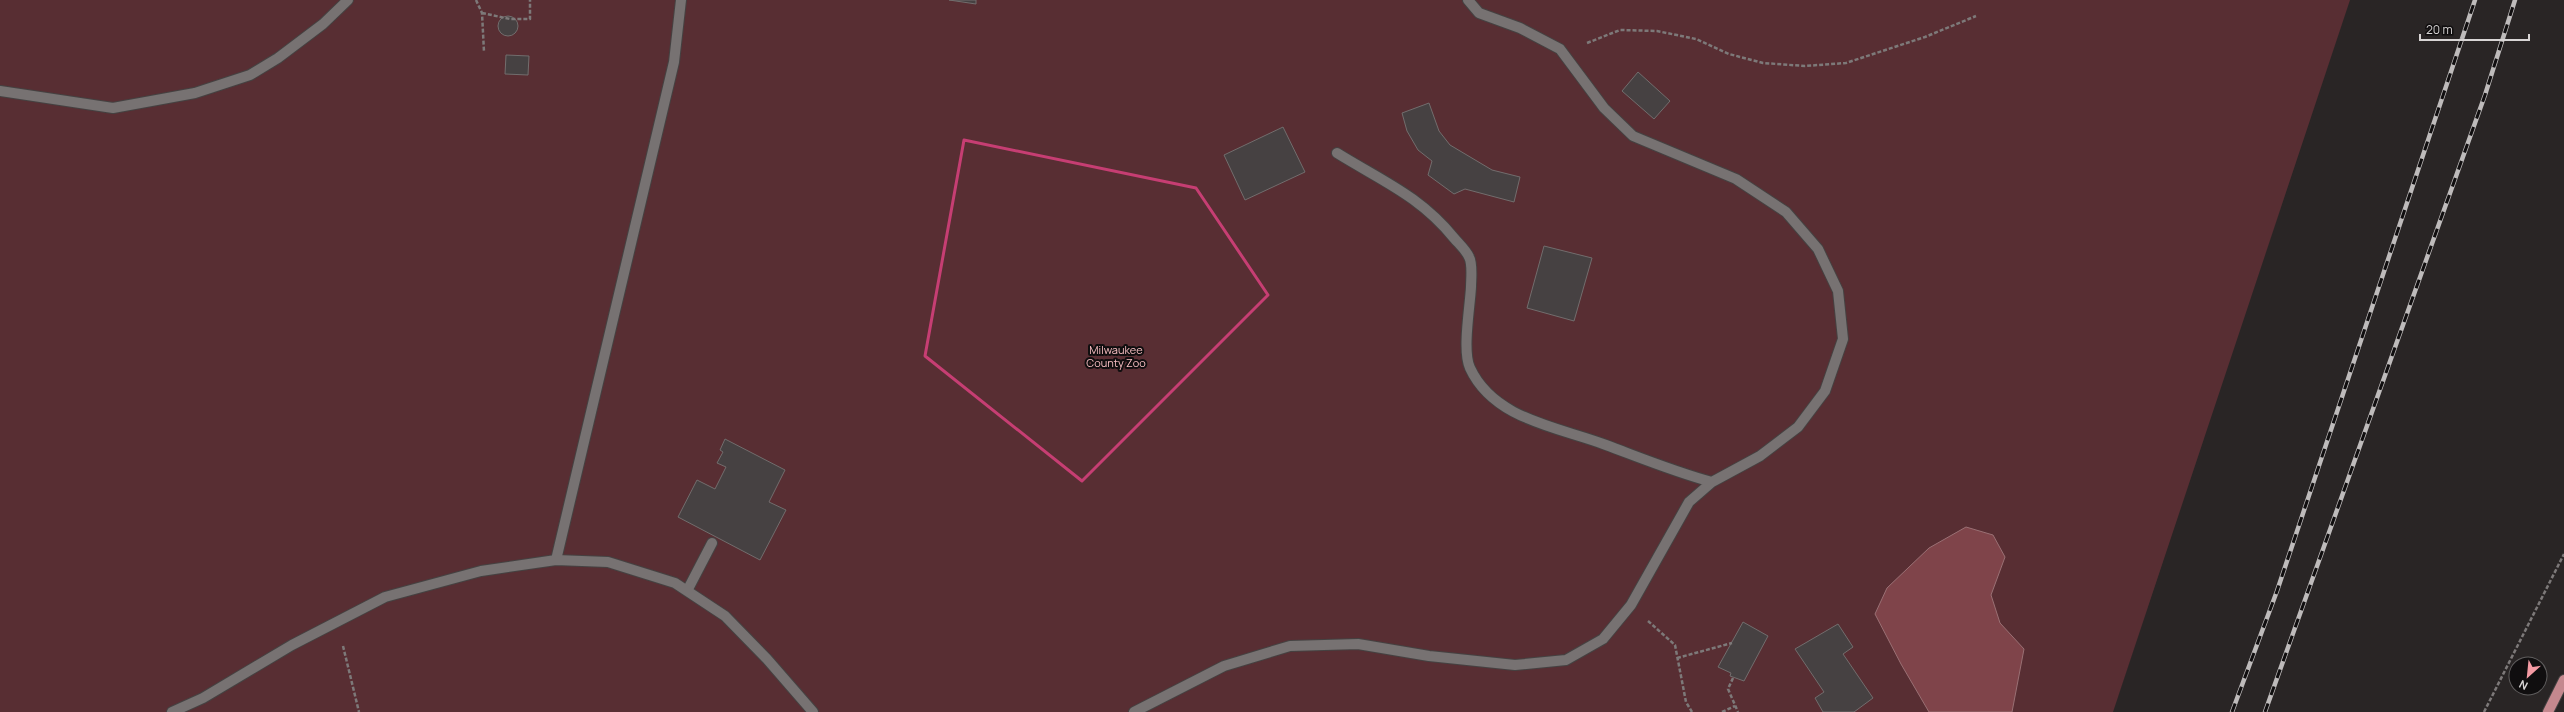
<svg xmlns="http://www.w3.org/2000/svg" width="2564" height="712" font-family="Manrope,sans-serif">
<style>
.green{fill:#582e33}
.water{fill:#7f444a;stroke:#9a7074}
.building{fill:#464142;stroke:#726d6d}
.lines{fill:none;stroke-linecap:round;stroke-linejoin:round}
.minor-casing{stroke:#454242;stroke-width:12}
.major-casing{stroke:#454242;stroke-width:12}
.path{stroke:#7d7979;stroke-width:2.5;stroke-dasharray:4 2;stroke-linecap:butt}
.minor{stroke:#777272;stroke-width:10}
.major{stroke:#c4888e;stroke-width:10}
.rail-casing{stroke:#bebbbb;stroke-width:4.5}
.rail{stroke:#100e0f;stroke-width:3;stroke-dasharray:9;stroke-linecap:butt}
.marked{fill:none;stroke:#c63e73;stroke-width:3;stroke-linejoin:round}
.labels{text-anchor:middle;stroke-width:4;stroke-linejoin:round;paint-order:stroke}
.park-label{font-size:11px;fill:#f9bfc3;stroke:#100e0f}
</style>
<rect width="100%" height="100%" fill="#292525"/>
<path class="green" d="M 0,0 L 2350,0 L 2113,712 L 0,712 Z"/>
<path class="water" d="M 1966,527 L 1993,535 L 2005,557 L 1991,595 L 2000,623 L 2024,649 L 2012,712 L 1929,712 L 1901,664 L 1875,614 L 1887,588 L 1929,548 Z"/>
<path class="building" d="M 949,0 L 976,0 L 976,4 Z
M498 26a10 10 0 1 1 20 0a10 10 0 1 1-20 0Z
M 506,55 L 529,56 L 528,75 L 505,74 Z
M 1638,72 L 1670,101 L 1654,119 L 1622,91 Z
M 1429,103 L 1439,131 L 1450,145 L 1492,170 L 1520,177 L 1514,202 L 1465,189 L 1454,194 L 1428,175 L 1432,161 L 1418,150 L 1407,131 L 1402,113 Z
M 1283,127 L 1305,172 L 1245,200 L 1224,155 Z
M 1544,246 L 1592,258 L 1574,321 L 1527,308 Z
M 725,439 L 785,470 L 769,502 L 786,510 L 760,560 L 678,517 L 697,480 L 715,489 L 726,467 L 717,463 L 723,452 L 720,450 Z
M 1743,622 L 1768,636 L 1744,681 L 1730,676 L 1731,673 L 1718,667 Z
M 1838,624 L 1853,647 L 1843,654 L 1873,698 L 1854,712 L 1823,712 L 1815,698 L 1824,692 L 1795,649 Z"/>
<g class="lines">
<g class="minor-casing">
<path id="minor" d="M 0,91 L 113,108 L 195,93 L 250,75 L 278,58 L 323,24 L 348,0
M 1337,153 C 1382,181 1420,196 1454,238 C 1459,244 1466,250 1469,257 C 1473,264 1471,279 1471,287 C 1470,307 1462,351 1470,368 C 1494,420 1559,427 1606,445 C 1641,458 1675,472 1712,482
M 556,560 L 674,62 L 681,0
M 687,591 L 712,543
M 172,712 L 203,698 L 292,645 L 385,597 L 481,571 L 556,560 L 608,562 L 675,583 L 725,616 L 767,659 L 813,712
M 1134,712 L 1224,666 L 1290,646 L 1358,644 L 1429,656 L 1515,665 L 1566,660 L 1603,639 L 1631,605 L 1689,502 L 1712,482 L 1760,456 L 1798,427 L 1825,391 L 1843,339 L 1838,291 L 1818,249 L 1786,212 L 1736,179 L 1633,136 L 1604,108 L 1560,49 L 1520,28 L 1479,13 L 1468,0"/>
</g>
<g class="major-casing">
<path id="major" d="M 2548,712 L 2564,680"/>
</g>
<path class="path" d="M 476,0 L 482,13 L 484,52
M 482,13 L 510,19 L 530,19 L 530,0
M 1587,43 L 1620,30 L 1657,31 L 1696,39 L 1729,54 L 1763,63 L 1805,66 L 1846,63 L 1925,37 L 1976,16
M 1648,621 L 1675,645 L 1686,702 L 1692,712
M 343,646 L 359,712
M 1677,658 L 1732,643
M 1733,678 L 1728,689 L 1738,712
M 1722,712 L 1735,706
M 2484,712 L 2564,554"/>
<use href="#minor" class="minor"/>
<use href="#major" class="major"/>
<g class="rail-casing">
<path id="rail" d="M 2232,712 L 2277,591 L 2475,0
M 2265,712 L 2485,95 L 2515,0"/>
</g>
<use href="#rail" class="rail"/>
</g>
<path class="marked" d="M 964,140 L 1196,188 L 1268,295 L 1082,481 L 925,356 Z"/>
<g class="labels">
<g class="park-label">
<text x="1116" y="354">Milwaukee<tspan x="1116" dy="13">County Zoo</tspan></text>
</g>
</g>
<g transform="translate(2528 676) rotate(207)"><circle r="19" fill="#100e0f" stroke="#605e5e"/>
<path d="M0-3L7 15L0 10L-7 15Z" fill="#f49aa3"/>
<text y="-6" font-size="11" font-weight="bold" text-anchor="middle" fill="#d8d5d5">N</text>
</g>
<path d="M2420 34v6h109v-6" fill="none" stroke="#d8d5d5" stroke-width="2"/>
<text x="2426" y="34" font-size="12" fill="#d8d5d5" stroke="#100e0f" stroke-width="3" paint-order="stroke">20 m</text>
</svg>
